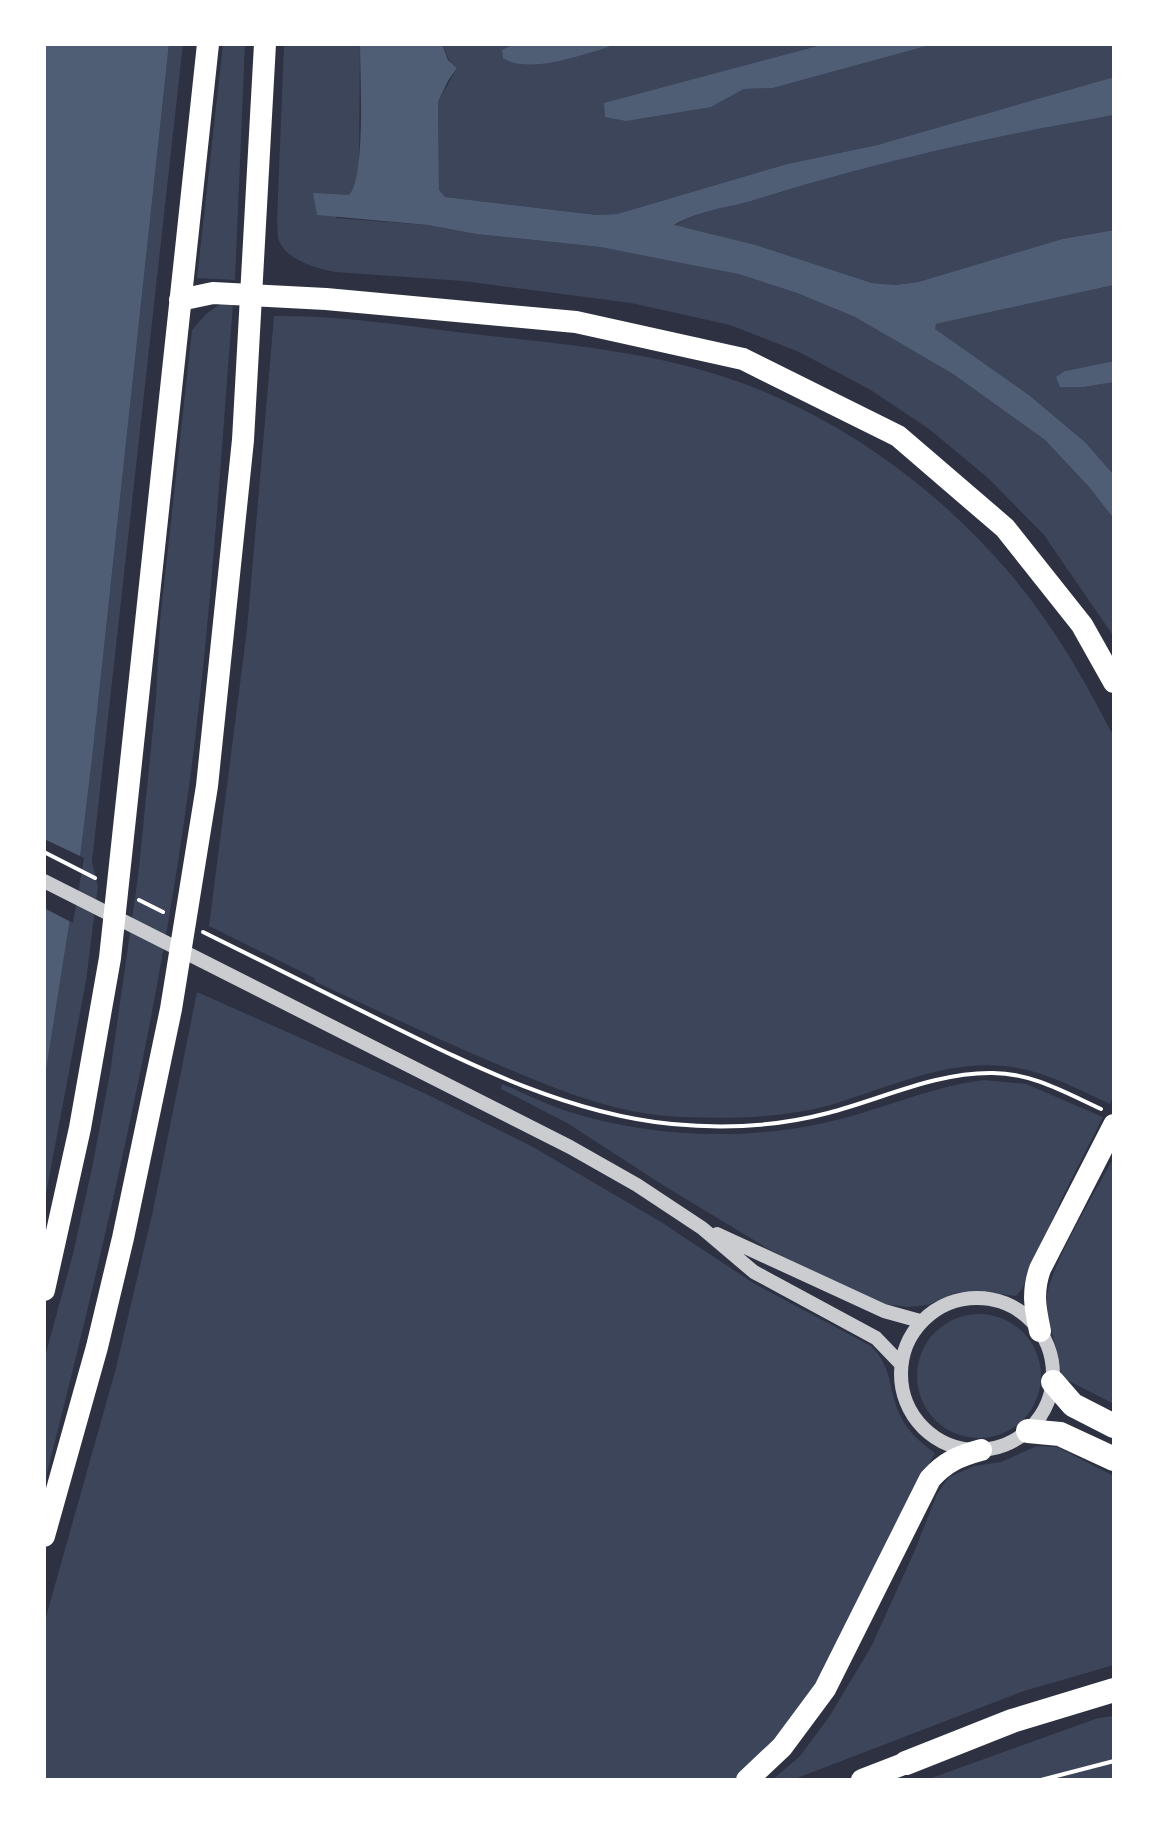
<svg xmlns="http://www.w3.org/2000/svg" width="1158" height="1824" font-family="'Varela Round',sans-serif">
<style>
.green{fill:#3c4559}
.water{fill:#4f5d75}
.pier{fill:#2d3142}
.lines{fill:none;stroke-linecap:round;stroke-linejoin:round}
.path{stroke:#fff;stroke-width:4}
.tertiary{stroke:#caccd0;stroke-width:14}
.trunk{stroke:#fff;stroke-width:22}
.motorway{stroke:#fff;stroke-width:24}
</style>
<rect width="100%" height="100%" fill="#2d3142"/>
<path class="green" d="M 169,44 L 183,44 L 92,862 L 98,886 L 86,981 L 44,1205 L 44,1083 L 81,850 L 92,759 Z
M 223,44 L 245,44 L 235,280 L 197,278 Z
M 284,44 L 360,44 L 359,165 L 356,186 L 336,218 L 428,225 L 476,234 L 600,247 L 671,260 L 738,274 L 797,293 L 855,317 L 953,374 L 1045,440 L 1089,487 L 1114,519 L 1114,637 L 1044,535 L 988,478 L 929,429 L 869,389 L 799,352 L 730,325 L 631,303 L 463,281 L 335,272 C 317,269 287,260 279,241 C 277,236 278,226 277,221 Z
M 442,44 L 513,44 L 506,46 L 577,55 L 619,44 L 825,44 L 604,104 L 711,107 L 744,89 L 773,88 L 934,44 L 1114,44 L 1114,77 L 877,145 L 787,164 L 617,214 L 597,215 L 445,197 L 439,191 L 438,102 L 457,68 L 449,60 Z
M 1114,115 L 1114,230 L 1062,239 L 918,282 L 895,285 L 872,283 L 756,245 L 673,226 C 701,210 739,205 771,195 C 884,160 998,135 1114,115 Z
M 1114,285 L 1114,361 L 1065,371 L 1060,387 L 1084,387 L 1114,382 L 1114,475 L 1085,442 L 1029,395 L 934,329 L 936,324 Z
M 220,304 L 233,304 C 221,454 212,605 193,756 C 162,1002 105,1245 44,1485 L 44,1360 L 73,1254 L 92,1168 L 110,1073 L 138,877 L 156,698 L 160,621 L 192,330 L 206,314 Z
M 274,316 C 346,315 419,328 491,336 C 555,343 621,350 683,365 C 808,395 923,473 1006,569 C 1050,619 1084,679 1114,737 L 1114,1095 L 1110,1104 C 1076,1088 1041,1069 1003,1066 C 943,1060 883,1090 827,1106 C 781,1118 730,1119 682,1117 C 615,1115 553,1088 492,1062 C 433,1037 374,1009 316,982 L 314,978 L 209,926 L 247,629 Z
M 197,992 L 422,1092 L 533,1147 L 661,1222 L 755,1284 L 871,1346 C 893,1368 888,1389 900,1415 C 907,1431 921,1443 935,1453 L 800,1713 L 736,1780 L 44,1780 L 44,1624 L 116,1368 L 152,1215 Z
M 984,1080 L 1026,1084 L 1103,1117 L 1062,1198 L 1022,1289 L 1016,1296 L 972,1291 L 955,1293 L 928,1305 L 908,1307 L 883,1304 L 770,1250 L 666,1187 L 567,1123 L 501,1089 L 502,1084 C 524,1093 547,1105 570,1112 C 650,1137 742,1141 824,1123 C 879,1111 928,1087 984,1080 Z
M 1114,1157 L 1114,1404 L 1061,1377 C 1060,1349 1046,1326 1047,1297 C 1049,1268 1098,1187 1114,1157 Z
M917 1376a62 62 0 1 1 124 0a62 62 0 1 1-124 0Z
M 1037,1446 L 1057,1447 L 1114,1476 L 1114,1665 L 1024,1691 L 792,1780 L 772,1780 L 800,1756 L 829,1717 L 871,1647 L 915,1550 L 937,1494 L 949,1477 L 974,1466 L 1001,1462 Z
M 1114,1716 L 1114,1780 L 926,1780 L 1098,1718 Z"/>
<path class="water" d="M 44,44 L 169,44 L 92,759 L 81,850 L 44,1083 Z
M 360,44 L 442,44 L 448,60 L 457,68 L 448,81 L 438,102 L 439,190 L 445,197 L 597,215 L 617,214 L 787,164 L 877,145 L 1114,77 L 1114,115 C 994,136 877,162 761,198 C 733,207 699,210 674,225 L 756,245 L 872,283 L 895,285 L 918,282 L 1062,239 L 1114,230 L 1114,285 L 936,324 L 935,329 L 1029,395 L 1085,442 L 1114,475 L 1114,519 L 1089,487 L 1045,440 L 953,374 L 855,317 L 797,293 L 738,274 L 600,247 L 476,234 L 428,225 L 317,215 L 313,193 L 349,195 C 366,178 360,73 360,44 Z
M 513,44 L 619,44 C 589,52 530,76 503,58 L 502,50 Z
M 825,44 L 934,44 L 773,88 L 744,89 L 711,107 L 626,121 L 605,117 L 604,103 Z
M 1114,361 L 1114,382 L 1084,387 L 1060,387 L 1056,377 L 1065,371 Z"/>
<path class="pier" d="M 44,839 L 84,858 L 73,923 L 44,908 Z"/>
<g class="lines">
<path class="path" d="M 44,852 L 95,878
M 139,900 L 163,912
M 203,932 C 263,962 323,992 382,1021 C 473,1066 569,1114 672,1124 C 723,1129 779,1126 828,1113 C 882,1099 936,1072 993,1073 C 1032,1073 1066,1093 1101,1109
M 1041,1780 L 1114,1761"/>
<path class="tertiary" d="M 44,881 L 570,1147 L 637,1185 L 702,1228 L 754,1272 L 876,1338 L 900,1363
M 717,1234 L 884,1311 L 920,1321
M901 1374a76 76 0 1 1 152 0a76 76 0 1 1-152 0Z"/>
<path class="trunk" d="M 180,300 L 213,293 L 326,299 L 576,322 L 743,359 L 898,436 L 1005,528 L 1082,625 L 1114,682
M 44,1290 L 80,1128 L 110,958 L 208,44
M 1040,1331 C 1035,1308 1032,1292 1040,1269 L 1114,1125
M 44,1536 L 97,1347 L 123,1238 L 171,1009 L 207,786 L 243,440 L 265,44
M 747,1780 L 782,1747 L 825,1689 L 930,1479 C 945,1462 959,1456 981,1450
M 862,1780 L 906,1763"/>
<path class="motorway" d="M 1053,1382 L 1073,1405 L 1114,1426
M 1028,1431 L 1060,1434 L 1114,1459
M 906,1763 L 1012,1721 L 1114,1690"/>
</g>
<rect width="1158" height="1824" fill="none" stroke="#ffffff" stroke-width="92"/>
</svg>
